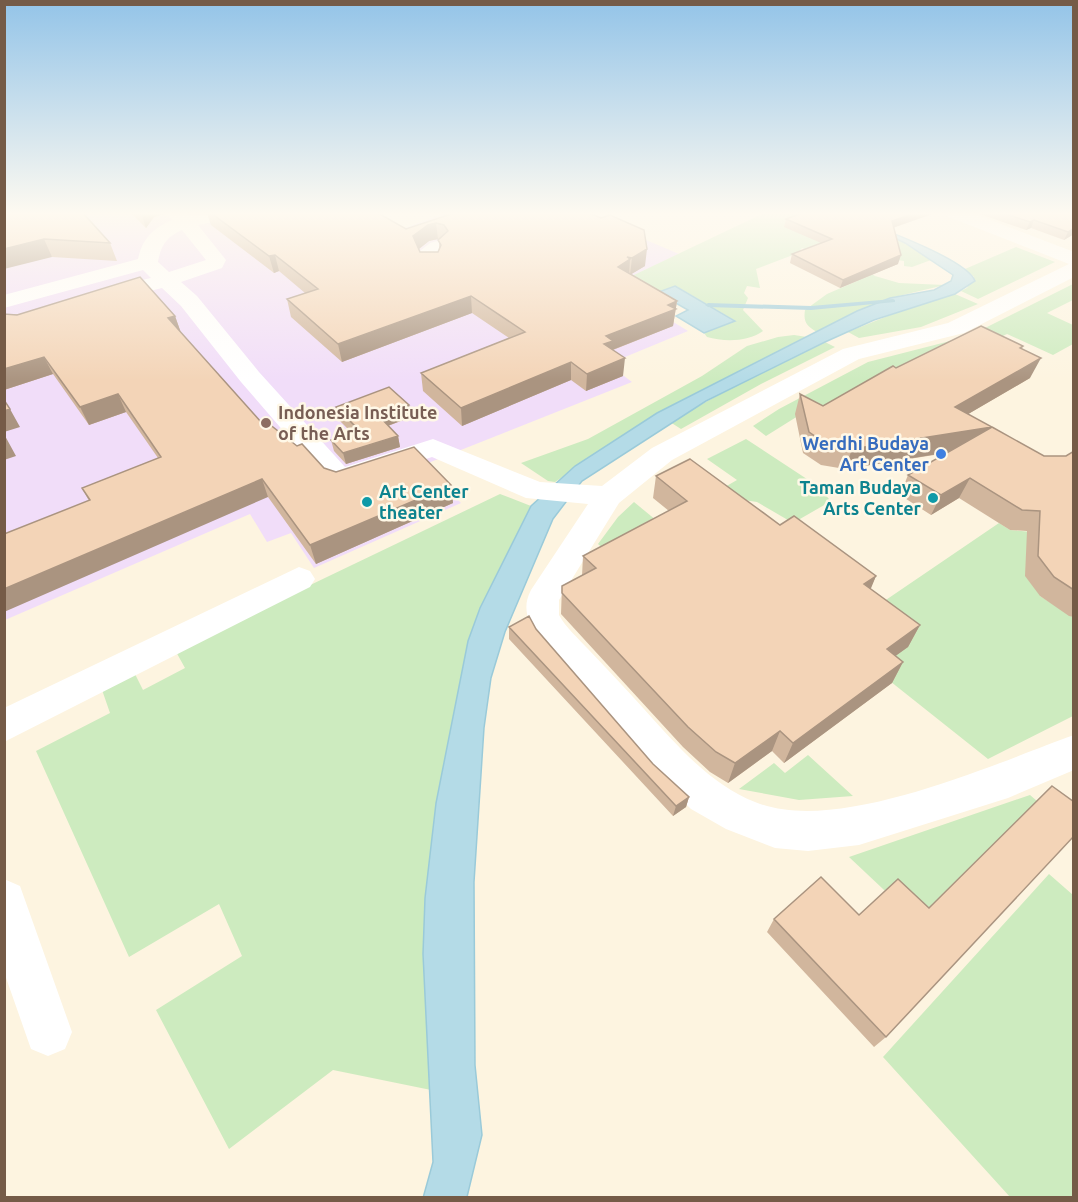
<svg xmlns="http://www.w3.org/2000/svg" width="1078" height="1202" font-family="Ubuntu,sans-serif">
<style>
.education{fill:#f1ddf9}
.green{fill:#cdebbf}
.water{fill:#b4dbe7;stroke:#9acad9;stroke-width:1.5}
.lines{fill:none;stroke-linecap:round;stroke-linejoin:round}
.stream{fill:#9acad9;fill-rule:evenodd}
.minor{fill:#fff;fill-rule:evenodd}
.wall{fill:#d1b69d;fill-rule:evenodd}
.shaded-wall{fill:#aa9480}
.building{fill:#f3d4b7;stroke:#aa9480;stroke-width:1.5;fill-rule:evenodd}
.education-dot{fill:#8d6e63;stroke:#fff8e7;stroke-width:2}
.shop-dot{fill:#3f7fe0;stroke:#fff8e7;stroke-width:2}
.culture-dot{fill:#0f9aa8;stroke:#fff8e7;stroke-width:2}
.labels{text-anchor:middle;stroke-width:5;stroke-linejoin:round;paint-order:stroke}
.education-label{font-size:18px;font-weight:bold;fill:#785e54;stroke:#fff8e7;text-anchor:start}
.shop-label{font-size:18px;font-weight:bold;fill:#366cbe;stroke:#fff8e7;text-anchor:end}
.culture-label{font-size:18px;font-weight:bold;fill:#0d838f;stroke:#fff8e7;text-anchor:end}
</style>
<rect width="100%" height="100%" fill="#fdf4e0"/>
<path class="education" d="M 5,213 L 366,213 L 395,232 L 444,213 L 463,223 L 632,234 L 679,254 L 613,285 L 688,331 L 608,364 L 632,382 L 423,465 L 461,503 L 314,568 L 291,533 L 267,542 L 250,514 L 5,620 Z"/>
<path class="green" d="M 764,213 L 826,213 L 905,243 L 931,260 L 912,267 L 904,266 L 904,261 L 897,260 L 872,274 L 875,276 L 899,283 L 945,285 L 890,298 L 817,332 C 807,326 803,322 805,310 L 827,294 L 857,281 L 854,273 L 802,248 L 798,253 L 756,269 L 760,288 L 747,286 L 744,293 L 748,298 L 743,310 L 763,331 C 748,342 724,342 707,337 L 704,333 L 734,320 L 676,286 L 646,297 L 613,285 Z
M 1016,247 L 1055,262 L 978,299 L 961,291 L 967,288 L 974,277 L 965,269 Z
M 1073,284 L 1073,300 L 1047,313 L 1073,325 L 1073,344 L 1053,355 L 1007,334 L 980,347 L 963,339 Z
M 955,294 L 978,304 L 921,327 L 859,338 L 848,332 L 915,305 Z
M 794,335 L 807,337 L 657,413 L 555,482 L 548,481 L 521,463 L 588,439 L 702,376 L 747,346 L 778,337 Z
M 954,340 L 854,393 L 798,416 L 766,436 L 753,426 L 779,409 L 868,362 Z
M 825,342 L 835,347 L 761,384 L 681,429 L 670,422 L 749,378 Z
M 746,439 L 816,485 L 829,499 L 826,504 L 793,523 L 757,502 L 711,495 L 737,480 L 707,459 Z
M 500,494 L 531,506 L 480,608 L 468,641 L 436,803 L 423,954 L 431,1090 L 333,1070 L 229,1149 L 156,1010 L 242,956 L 219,904 L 129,957 L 36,751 L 110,713 L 101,687 L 133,670 L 143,690 L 185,668 L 175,650 Z
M 634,502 L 668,530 L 615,559 L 598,544 L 618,517 Z
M 999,523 L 1010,530 L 1073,536 L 1040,596 L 1073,617 L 1073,716 L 988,759 L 876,670 L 908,646 L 877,606 Z
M 808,755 L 853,796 L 799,800 L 739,789 L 774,763 L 785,773 Z
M 1030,795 L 1037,801 L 917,921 L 849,857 Z
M 1049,874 L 1073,895 L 1073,1197 L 1010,1197 L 883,1057 Z"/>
<path class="water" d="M 841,213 C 866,223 967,258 975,281 L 955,294 L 874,320 L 825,342 L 706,401 L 582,481 L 553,519 L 505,632 L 491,678 L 484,728 L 474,882 L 475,1065 L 482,1135 L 467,1197 L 423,1198 L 433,1162 L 423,954 L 425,898 L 436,803 L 468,641 L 480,608 L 531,506 L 575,466 L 657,413 L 857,311 L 890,298 L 934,290 L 951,281 L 953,275 L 905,243 Z
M 675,286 L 735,321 L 704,333 L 676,316 L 688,310 L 674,302 L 645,297 Z"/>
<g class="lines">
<path class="stream" d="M 893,299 L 895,300 L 895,302 L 811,310 L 708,307 L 705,305 L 708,303 L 811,306 Z"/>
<path class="minor" d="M 165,213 L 186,213 L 190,216 L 238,213 L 236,217 L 198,225 L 226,260 L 222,268 L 181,282 L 197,296 L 259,372 L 345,467 L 433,439 L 540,482 L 602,486 L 652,448 L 843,349 L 948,323 L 1069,264 L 949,217 L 947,213 L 972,213 L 1074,252 L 1074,277 L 964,333 L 859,359 L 672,460 L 619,503 L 559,600 L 559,615 C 566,628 578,638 588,649 C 607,669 626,689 644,709 C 676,744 709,784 755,802 C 836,836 993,764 1074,735 L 1074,770 L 1008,798 L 859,845 L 808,851 L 775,848 L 726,829 L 691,809 L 653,773 L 538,639 C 529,622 521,609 531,590 L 588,504 L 526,498 L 432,457 L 350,485 L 340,488 L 330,485 L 241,382 L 181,306 L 162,288 L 150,291 L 142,290 L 139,285 L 142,280 L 151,278 L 143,270 L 4,308 L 4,295 L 138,259 C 142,239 153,228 172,220 ZM 182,230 L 206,260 L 169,272 L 158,262 C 161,244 167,237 182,230 Z
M 437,241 L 444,243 L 447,247 L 437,256 L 441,263 L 438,267 L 424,267 L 416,254 L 430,243 Z
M 299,567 L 310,571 L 315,579 L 310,587 L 4,742 L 4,708 Z
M 4,879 L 20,886 L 72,1032 L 65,1049 L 48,1056 L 31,1049 L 4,972 Z"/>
</g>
<path class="wall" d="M 4,213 L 110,243 L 117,261 L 52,257 Z
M 131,213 L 164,213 L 163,214 L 154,217 L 146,228 Z
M 195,213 L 378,213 L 406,229 L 454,213 L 589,213 L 645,266 L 631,274 L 677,301 L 673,326 L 613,350 L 623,376 L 586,391 L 571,380 L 462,426 L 423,391 L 421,373 L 509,338 L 472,313 L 342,362 L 291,317 L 287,299 L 305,293 L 279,271 L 274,273 L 211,225 L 207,213 ZM 438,239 L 439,239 L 439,250 L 438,252 L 420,252 L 419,249 L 429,241 Z
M 802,213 L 935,213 L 893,228 L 898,264 L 840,288 L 790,263 L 792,254 L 821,243 L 784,227 L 786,219 Z
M 977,213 L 1074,213 L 1074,234 L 1064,240 L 1031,228 L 1026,230 Z
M 4,314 L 175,316 L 181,333 L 261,422 L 324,468 L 336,472 L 451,485 L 453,503 L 316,564 L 268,497 L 89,501 L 82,488 L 158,458 L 126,412 L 89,425 L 53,374 L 4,390 Z
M 1023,346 L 1022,349 L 1030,378 L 968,414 L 991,428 L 1044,456 L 1066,456 L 1074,451 L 1074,617 L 1069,616 L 1040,596 L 1025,576 L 1027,531 L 1010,530 L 959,498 L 931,515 L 900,495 L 908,475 L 947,453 L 845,469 L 821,465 L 803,453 L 795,414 L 800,394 L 823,406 L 896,368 Z
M 409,405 L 411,417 L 388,426 L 398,436 L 400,447 L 346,464 L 334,451 L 331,440 L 351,432 L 338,419 L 336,407 Z
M 656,476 L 780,525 L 876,576 L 870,589 L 920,625 L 908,647 L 895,656 L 903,662 L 892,683 L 784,763 L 772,751 L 728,783 L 710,772 L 683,747 L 561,614 L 562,586 L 582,576 L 583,556 L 669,511 L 653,498 Z
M 509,627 L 536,629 L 653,764 L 689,797 L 686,807 L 673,816 L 509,639 Z
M 774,919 L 886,1037 L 874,1047 L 767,932 Z"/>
<path class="shaded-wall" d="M 141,213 L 164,213 L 163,214 L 154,217 L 146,228 Z
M 915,213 L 935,213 L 889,229 L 892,221 Z
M 1034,220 L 1031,228 L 1026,230 L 1030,222 Z
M 436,223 L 438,239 L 429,241 L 415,252 L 413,236 L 428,225 Z
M 1074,228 L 1074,234 L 1064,240 L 1068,232 Z
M 44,239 L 52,257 L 4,269 L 4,249 Z
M 647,249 L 645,266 L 630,275 L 632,258 Z
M 275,255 L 279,271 L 274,273 L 269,256 Z
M 901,255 L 898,264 L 840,288 L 843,280 Z
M 630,259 L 629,276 L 618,267 Z
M 471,296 L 472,313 L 342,362 L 338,344 Z
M 677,301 L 673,326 L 612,350 L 604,344 L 606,336 L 668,305 Z
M 175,316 L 181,333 L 168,318 Z
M 44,357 L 53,374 L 4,390 L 4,369 Z
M 625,358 L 623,376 L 586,391 L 587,374 Z
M 1041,358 L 1030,378 L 946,427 L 955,407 Z
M 571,362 L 571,380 L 462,426 L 461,408 Z
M 118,394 L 126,412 L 89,425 L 80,407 Z
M 409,405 L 411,417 L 382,428 L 380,417 Z
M 10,409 L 20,427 L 4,432 L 4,411 Z
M 992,427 L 981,447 L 845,469 L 852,449 Z
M 4,434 L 16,456 L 4,460 Z
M 398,436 L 400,447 L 346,464 L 343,453 Z
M 970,478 L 959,498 L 931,515 L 941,495 Z
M 262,479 L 268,497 L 4,612 L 4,589 Z
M 451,485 L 453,503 L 316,564 L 310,545 Z
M 876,576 L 867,598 L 864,584 Z
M 920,625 L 908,647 L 876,670 L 887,649 Z
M 903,662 L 892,683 L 784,763 L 793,743 Z
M 780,731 L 772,751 L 728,783 L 735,763 Z
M 689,797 L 686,807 L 673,816 L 676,806 Z"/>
<path class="building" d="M 4,213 L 83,213 L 110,243 L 44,239 L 4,249 Z
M 211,213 L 378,213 L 406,229 L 454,213 L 589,213 L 601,218 L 610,215 L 644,230 L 647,249 L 632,258 L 627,257 L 630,259 L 618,267 L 677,301 L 668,305 L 676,309 L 606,336 L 613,341 L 604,344 L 625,358 L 587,374 L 571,362 L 461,408 L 421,373 L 525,332 L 471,296 L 338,344 L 287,299 L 318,289 L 275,255 L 269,256 ZM 436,223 L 444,225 L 448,231 L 438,240 L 441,245 L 438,252 L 420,252 L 413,236 L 428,225 Z
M 802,213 L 915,213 L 892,221 L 901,255 L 843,280 L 792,254 L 832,239 L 786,219 Z
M 1003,213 L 1074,213 L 1074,228 L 1068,232 L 1034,220 L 1030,222 Z
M 140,277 L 175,316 L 168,318 L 261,422 L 264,420 L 297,446 L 302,444 L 324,468 L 336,472 L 414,447 L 451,485 L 310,545 L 262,479 L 4,589 L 4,534 L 90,500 L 82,488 L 161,457 L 118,394 L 80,407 L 44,357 L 4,369 L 4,314 L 17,315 Z
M 981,326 L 1023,346 L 1020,348 L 1041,358 L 955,407 L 992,427 L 852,449 L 828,445 L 809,432 L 800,394 L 823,406 L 893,366 L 896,368 Z
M 389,387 L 409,405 L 380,417 L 398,436 L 343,453 L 331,440 L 358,429 L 336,407 Z
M 4,400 L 10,409 L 4,411 Z
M 992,427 L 1044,456 L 1066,456 L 1074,451 L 1074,590 L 1054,577 L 1038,556 L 1040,511 L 1022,510 L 970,478 L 941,495 L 908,475 Z
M 690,459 L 780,525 L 794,516 L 876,576 L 864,584 L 920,625 L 887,649 L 903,662 L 793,743 L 780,731 L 735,763 L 716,752 L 688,727 L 562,593 L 562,586 L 596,568 L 583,556 L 687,501 L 656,476 Z
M 529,616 L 536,629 L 653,764 L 689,797 L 676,806 L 509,627 Z
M 1052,786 L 1074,802 L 1074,836 L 886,1037 L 774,919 L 821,877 L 859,915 L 898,879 L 929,908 Z"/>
<linearGradient id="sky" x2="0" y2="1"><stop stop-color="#93c4e8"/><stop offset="0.56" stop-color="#fefaf1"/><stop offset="1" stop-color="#fefaf1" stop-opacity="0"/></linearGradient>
<rect width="1078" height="381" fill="url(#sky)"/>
<circle class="education-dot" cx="266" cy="423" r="6"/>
<circle class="shop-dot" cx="941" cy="454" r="6"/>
<g class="culture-dot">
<circle cx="933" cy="498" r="6"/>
<circle cx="367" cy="502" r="6"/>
</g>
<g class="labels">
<g class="education-label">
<text x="278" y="419">Indonesia Institute<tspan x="278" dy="21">of the Arts</tspan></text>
</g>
<g class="shop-label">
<text x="929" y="450">Werdhi Budaya<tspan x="929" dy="21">Art Center</tspan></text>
</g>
<g class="culture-label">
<text x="921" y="494">Taman Budaya<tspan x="921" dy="21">Arts Center</tspan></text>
<text x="379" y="498" text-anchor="start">Art Center<tspan x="379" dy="21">theater</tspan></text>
</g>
</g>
<rect width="1078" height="1202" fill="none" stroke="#755b47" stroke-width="12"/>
</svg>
